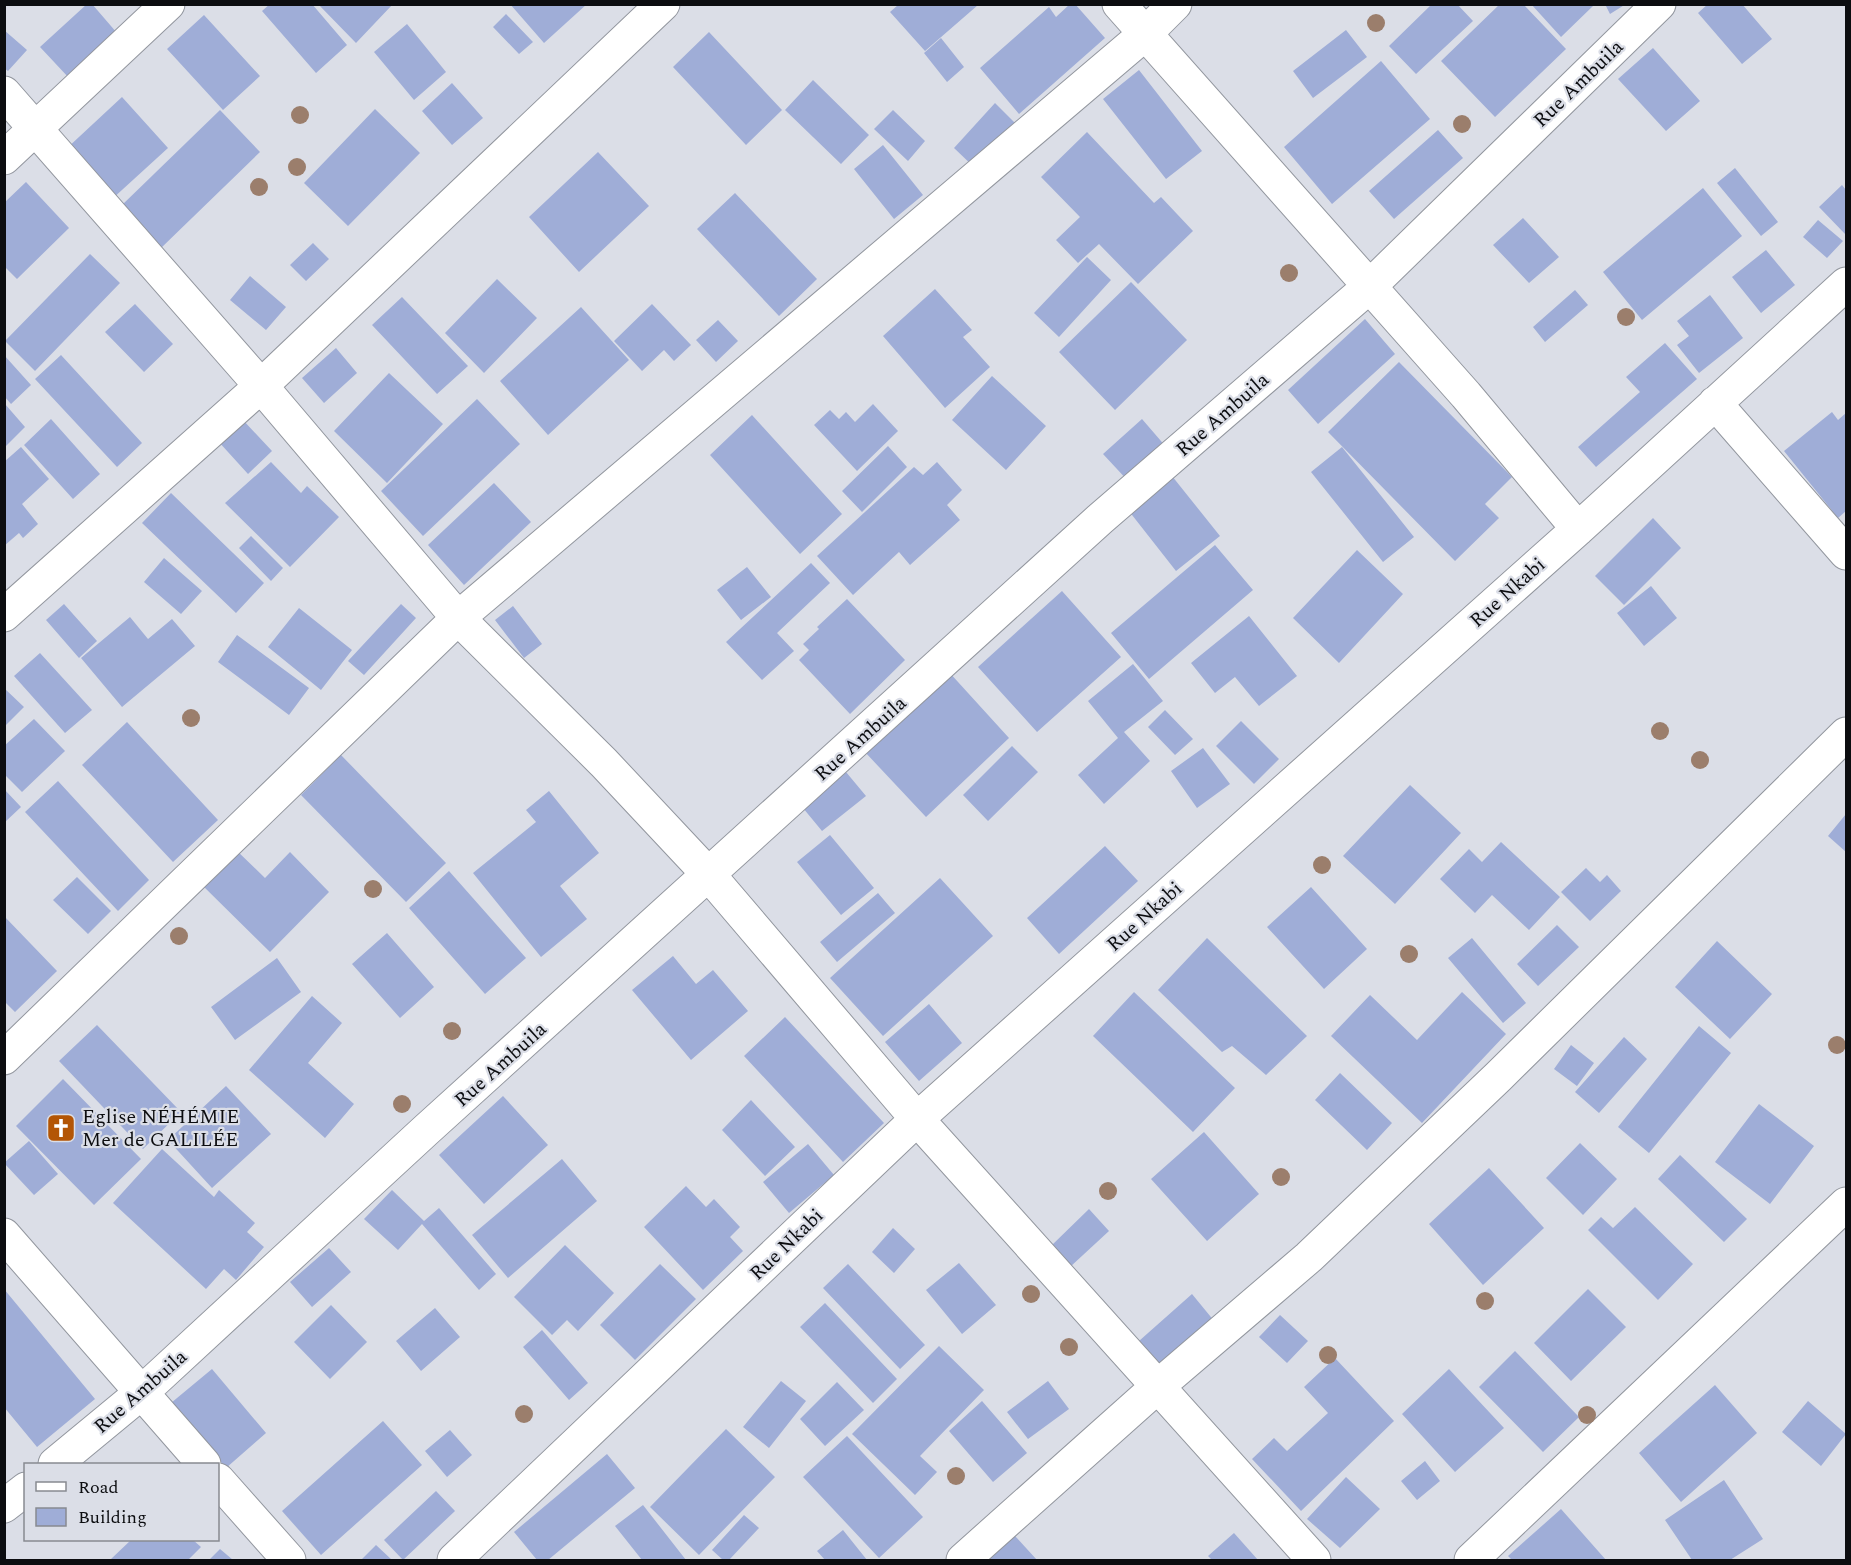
<svg xmlns="http://www.w3.org/2000/svg" width="1851" height="1565" font-family="Spectral,serif">
<style>
.building{fill:#9fadd7}
.lines{fill:none;stroke-linecap:round;stroke-linejoin:round}
.street-casing{stroke:#92969e;stroke-width:35}
.street{stroke:#fff;stroke-width:33}
.tree{fill:#9b7e6c}
.labels{text-anchor:middle;stroke-width:4.5;stroke-linejoin:round;paint-order:stroke}
.street-label{font-size:20px;fill:#0c0d10;stroke:#dbdee7}
.poi-label{font-size:20px;fill:#0c0d10;stroke:#dbdee7;text-anchor:start}
</style>
<rect width="100%" height="100%" fill="#dbdee7"/>
<path class="building" d="M 87,4 L 92,4 L 117,33 L 69,78 L 40,47 Z
M 270,4 L 312,4 L 347,45 L 316,73 L 262,11 Z
M 318,4 L 393,4 L 356,43 Z
M 510,4 L 587,4 L 544,43 Z
M 1070,4 L 1075,4 L 1105,38 L 1019,114 L 980,68 L 1049,7 L 1056,17 Z
M 1432,4 L 1457,4 L 1473,21 L 1416,74 L 1389,46 Z
M 1500,4 L 1523,4 L 1566,49 L 1495,117 L 1441,61 Z
M 1531,4 L 1592,4 L 1593,6 L 1561,37 Z
M 1605,4 L 1626,4 L 1610,14 Z
M 1708,4 L 1742,4 L 1772,39 L 1742,64 L 1698,13 Z
M 898,5 L 978,5 L 925,51 L 890,12 Z
M 506,14 L 533,42 L 519,54 L 493,27 Z
M 204,15 L 260,76 L 223,110 L 167,49 Z
M 407,24 L 446,72 L 414,100 L 374,52 Z
M 4,30 L 27,50 L 8,71 L 4,68 Z
M 1346,30 L 1367,57 L 1313,98 L 1293,71 Z
M 709,32 L 782,110 L 746,145 L 673,67 Z
M 941,38 L 964,67 L 947,82 L 924,53 Z
M 1653,48 L 1700,101 L 1666,131 L 1618,79 Z
M 1381,61 L 1430,119 L 1332,204 L 1284,147 Z
M 1139,70 L 1202,151 L 1166,179 L 1103,99 Z
M 813,80 L 869,135 L 841,164 L 785,110 Z
M 452,83 L 483,118 L 452,145 L 422,111 Z
M 122,97 L 168,148 L 111,200 L 65,150 Z
M 995,103 L 1018,126 L 976,169 L 954,148 Z
M 375,109 L 420,153 L 348,226 L 304,183 Z
M 220,110 L 260,152 L 161,248 L 121,206 Z
M 893,110 L 925,141 L 908,161 L 874,129 Z
M 1438,130 L 1463,158 L 1394,219 L 1369,191 Z
M 1087,132 L 1154,203 L 1161,197 L 1193,231 L 1138,284 L 1099,244 L 1078,263 L 1056,240 L 1080,217 L 1041,177 Z
M 883,145 L 923,195 L 894,219 L 854,169 Z
M 598,152 L 649,206 L 579,272 L 529,217 Z
M 1735,168 L 1778,222 L 1761,236 L 1717,183 Z
M 26,182 L 69,228 L 17,279 L 4,266 L 4,203 Z
M 1842,185 L 1846,190 L 1846,235 L 1819,207 Z
M 1703,188 L 1742,236 L 1642,320 L 1603,272 Z
M 735,193 L 817,279 L 779,316 L 697,229 Z
M 1523,218 L 1559,257 L 1529,283 L 1493,245 Z
M 1818,220 L 1843,241 L 1827,258 L 1803,237 Z
M 313,243 L 329,259 L 306,281 L 290,265 Z
M 1766,250 L 1795,285 L 1761,313 L 1732,277 Z
M 90,254 L 120,283 L 35,371 L 5,341 Z
M 1087,257 L 1111,280 L 1059,337 L 1034,313 Z
M 250,276 L 286,307 L 266,330 L 230,300 Z
M 497,279 L 537,318 L 484,373 L 445,333 Z
M 1131,282 L 1187,340 L 1115,410 L 1059,352 Z
M 935,289 L 972,330 L 963,337 L 990,367 L 945,408 L 883,336 Z
M 1575,290 L 1588,305 L 1545,342 L 1533,327 Z
M 1710,295 L 1743,338 L 1699,373 L 1677,345 L 1689,336 L 1677,321 Z
M 402,297 L 468,366 L 437,394 L 372,325 Z
M 135,304 L 173,344 L 144,372 L 105,332 Z
M 652,304 L 691,345 L 674,361 L 664,350 L 642,371 L 614,341 Z
M 581,307 L 629,360 L 548,435 L 500,381 Z
M 1365,319 L 1395,354 L 1318,424 L 1288,390 Z
M 718,320 L 738,341 L 716,362 L 696,340 Z
M 1665,343 L 1697,379 L 1596,467 L 1578,447 L 1640,392 L 1626,377 Z
M 336,348 L 357,373 L 324,403 L 302,378 Z
M 4,355 L 31,385 L 11,404 L 4,396 Z
M 61,355 L 142,443 L 117,467 L 35,379 Z
M 1399,362 L 1512,477 L 1485,504 L 1499,518 L 1455,561 L 1328,432 Z
M 389,373 L 443,424 L 387,483 L 334,431 Z
M 992,376 L 1046,426 L 1006,470 L 952,420 Z
M 477,399 L 520,444 L 423,536 L 381,491 Z
M 5,404 L 25,427 L 5,447 Z
M 873,404 L 898,431 L 857,471 L 814,425 L 830,410 L 839,419 L 846,412 L 855,422 Z
M 1832,412 L 1838,420 L 1846,413 L 1846,511 L 1838,518 L 1784,451 Z
M 752,415 L 842,514 L 800,554 L 710,455 Z
M 51,419 L 100,474 L 73,499 L 24,445 Z
M 242,419 L 272,451 L 248,474 L 218,441 Z
M 1142,419 L 1167,448 L 1130,483 L 1103,454 Z
M 888,446 L 907,467 L 862,512 L 842,491 Z
M 21,447 L 49,479 L 22,504 L 38,524 L 23,538 L 19,533 L 4,546 L 4,462 Z
M 1342,447 L 1414,537 L 1383,562 L 1311,472 Z
M 271,462 L 301,493 L 307,486 L 339,517 L 290,567 L 225,503 Z
M 937,462 L 962,490 L 947,505 L 960,520 L 910,565 L 899,552 L 853,595 L 817,556 L 914,467 L 923,475 Z
M 1168,471 L 1220,536 L 1176,571 L 1125,506 Z
M 494,483 L 531,522 L 464,585 L 428,545 Z
M 171,493 L 264,583 L 236,613 L 142,523 Z
M 1653,518 L 1681,548 L 1624,605 L 1595,576 Z
M 251,536 L 283,568 L 271,581 L 239,548 Z
M 1215,545 L 1253,590 L 1149,679 L 1111,633 Z
M 1357,550 L 1403,594 L 1339,663 L 1293,618 Z
M 164,558 L 202,591 L 181,614 L 144,582 Z
M 811,563 L 830,583 L 777,633 L 794,651 L 762,680 L 726,642 Z
M 747,567 L 771,597 L 741,620 L 717,590 Z
M 1651,586 L 1677,618 L 1644,646 L 1617,613 Z
M 1062,591 L 1121,657 L 1037,732 L 978,667 Z
M 847,599 L 905,660 L 850,714 L 799,660 L 809,650 L 803,644 L 819,629 L 817,627 Z
M 64,604 L 97,641 L 79,658 L 46,620 Z
M 401,604 L 416,618 L 364,675 L 348,661 Z
M 513,606 L 542,644 L 524,658 L 495,620 Z
M 299,608 L 352,650 L 321,690 L 268,647 Z
M 1249,616 L 1297,676 L 1259,706 L 1235,677 L 1215,693 L 1191,663 Z
M 130,617 L 148,639 L 172,619 L 195,646 L 122,707 L 81,658 Z
M 237,635 L 309,688 L 289,715 L 218,662 Z
M 40,653 L 92,710 L 65,733 L 14,676 Z
M 1133,664 L 1163,701 L 1124,732 L 1150,761 L 1104,804 L 1078,775 L 1118,738 L 1088,701 Z
M 948,671 L 1009,738 L 926,817 L 864,751 Z
M 4,688 L 24,707 L 4,727 Z
M 1165,710 L 1193,739 L 1175,755 L 1148,727 Z
M 34,719 L 65,751 L 22,792 L 4,774 L 4,746 Z
M 1241,721 L 1279,759 L 1254,784 L 1216,746 Z
M 127,722 L 218,820 L 173,862 L 82,765 Z
M 1012,746 L 1038,772 L 988,821 L 963,795 Z
M 1203,748 L 1230,784 L 1197,808 L 1171,771 Z
M 341,755 L 446,863 L 406,902 L 301,795 Z
M 846,772 L 866,796 L 822,831 L 803,808 Z
M 58,781 L 149,880 L 118,911 L 25,812 Z
M 1410,785 L 1461,833 L 1395,904 L 1343,856 Z
M 4,789 L 21,807 L 4,823 Z
M 549,791 L 599,853 L 560,886 L 587,919 L 541,957 L 473,873 L 536,822 L 526,810 Z
M 1846,814 L 1846,852 L 1828,836 Z
M 830,835 L 874,888 L 841,915 L 797,862 Z
M 1501,842 L 1560,897 L 1529,930 L 1492,895 L 1475,913 L 1440,879 L 1469,849 L 1482,862 Z
M 1105,846 L 1138,881 L 1059,954 L 1027,918 Z
M 234,848 L 265,878 L 290,852 L 329,892 L 270,952 L 200,883 Z
M 1586,868 L 1600,882 L 1607,875 L 1621,891 L 1590,921 L 1561,892 Z
M 449,871 L 526,958 L 485,994 L 409,908 Z
M 77,877 L 111,911 L 88,934 L 53,900 Z
M 940,878 L 993,936 L 883,1036 L 830,978 Z
M 1311,887 L 1367,949 L 1324,989 L 1267,927 Z
M 878,893 L 895,913 L 837,962 L 820,942 Z
M 4,916 L 57,971 L 15,1012 L 4,1001 Z
M 1557,925 L 1579,947 L 1538,986 L 1517,964 Z
M 387,933 L 434,987 L 400,1018 L 352,964 Z
M 1207,938 L 1307,1036 L 1266,1075 L 1232,1046 L 1222,1052 L 1158,990 Z
M 1472,938 L 1526,1003 L 1503,1023 L 1448,958 Z
M 1717,941 L 1772,994 L 1730,1039 L 1675,987 Z
M 673,956 L 696,984 L 713,970 L 748,1011 L 691,1060 L 632,990 Z
M 277,958 L 301,992 L 235,1040 L 211,1007 Z
M 1134,992 L 1235,1088 L 1193,1132 L 1093,1036 Z
M 1462,992 L 1506,1034 L 1422,1123 L 1331,1036 L 1370,995 L 1417,1040 Z
M 312,996 L 342,1023 L 308,1063 L 354,1104 L 325,1138 L 249,1070 Z
M 929,1004 L 962,1043 L 919,1081 L 885,1042 Z
M 785,1017 L 884,1123 L 843,1162 L 744,1056 Z
M 97,1025 L 181,1112 L 143,1149 L 59,1061 Z
M 1699,1026 L 1731,1053 L 1649,1153 L 1618,1127 Z
M 1624,1037 L 1647,1059 L 1599,1113 L 1575,1092 Z
M 1571,1045 L 1594,1063 L 1577,1086 L 1554,1069 Z
M 1340,1073 L 1392,1123 L 1367,1150 L 1315,1100 Z
M 63,1079 L 141,1159 L 94,1205 L 16,1126 Z
M 226,1086 L 271,1134 L 212,1188 L 168,1140 Z
M 503,1096 L 548,1145 L 484,1204 L 439,1155 Z
M 751,1100 L 795,1147 L 765,1176 L 722,1130 Z
M 1759,1104 L 1814,1146 L 1770,1204 L 1715,1162 Z
M 1204,1132 L 1259,1194 L 1207,1241 L 1151,1179 Z
M 29,1141 L 58,1174 L 34,1195 L 4,1163 Z
M 1580,1143 L 1617,1179 L 1583,1215 L 1546,1178 Z
M 808,1144 L 834,1175 L 789,1213 L 763,1182 Z
M 162,1149 L 214,1197 L 219,1190 L 255,1223 L 247,1232 L 264,1247 L 236,1280 L 224,1269 L 206,1289 L 113,1203 Z
M 1680,1155 L 1747,1219 L 1724,1242 L 1658,1179 Z
M 562,1159 L 597,1201 L 508,1278 L 472,1235 Z
M 1489,1168 L 1544,1228 L 1483,1285 L 1429,1224 Z
M 686,1186 L 706,1207 L 714,1199 L 740,1227 L 730,1237 L 743,1251 L 703,1290 L 644,1227 Z
M 392,1190 L 424,1221 L 439,1208 L 496,1274 L 479,1290 L 422,1224 L 398,1250 L 364,1219 Z
M 1635,1207 L 1693,1264 L 1658,1300 L 1588,1230 L 1601,1217 L 1613,1228 Z
M 1089,1209 L 1109,1231 L 1070,1267 L 1051,1246 Z
M 893,1228 L 915,1249 L 894,1273 L 872,1252 Z
M 565,1245 L 614,1293 L 578,1331 L 567,1320 L 552,1335 L 514,1297 Z
M 329,1248 L 351,1272 L 312,1307 L 290,1282 Z
M 959,1263 L 996,1305 L 962,1334 L 926,1290 Z
M 660,1264 L 696,1299 L 635,1360 L 600,1325 Z
M 848,1264 L 925,1345 L 900,1369 L 823,1288 Z
M 4,1289 L 95,1399 L 37,1447 L 4,1407 Z
M 1588,1289 L 1626,1327 L 1571,1381 L 1534,1343 Z
M 1192,1294 L 1215,1322 L 1163,1368 L 1139,1341 Z
M 825,1303 L 897,1379 L 873,1403 L 800,1327 Z
M 331,1305 L 367,1342 L 330,1379 L 294,1342 Z
M 435,1308 L 460,1337 L 421,1371 L 396,1341 Z
M 1280,1315 L 1308,1341 L 1287,1363 L 1259,1337 Z
M 542,1330 L 588,1383 L 569,1400 L 523,1347 Z
M 939,1346 L 984,1390 L 920,1456 L 937,1472 L 915,1495 L 852,1434 Z
M 1515,1351 L 1579,1417 L 1543,1452 L 1479,1387 Z
M 1335,1358 L 1394,1421 L 1301,1511 L 1252,1459 L 1274,1438 L 1287,1451 L 1328,1413 L 1304,1387 Z
M 212,1369 L 266,1433 L 226,1468 L 171,1403 Z
M 1449,1369 L 1504,1428 L 1455,1472 L 1402,1414 Z
M 781,1381 L 806,1401 L 769,1448 L 743,1427 Z
M 1048,1381 L 1069,1409 L 1028,1439 L 1007,1412 Z
M 837,1382 L 864,1410 L 825,1446 L 800,1419 Z
M 1715,1385 L 1757,1433 L 1681,1502 L 1639,1453 Z
M 982,1401 L 1027,1453 L 993,1482 L 949,1431 Z
M 1808,1401 L 1846,1434 L 1821,1466 L 1782,1432 Z
M 383,1421 L 422,1465 L 321,1555 L 282,1511 Z
M 726,1429 L 775,1477 L 699,1555 L 650,1507 Z
M 450,1430 L 472,1455 L 447,1477 L 425,1451 Z
M 847,1436 L 923,1517 L 879,1558 L 803,1477 Z
M 607,1454 L 635,1488 L 548,1560 L 537,1560 L 514,1532 Z
M 1425,1461 L 1440,1481 L 1417,1500 L 1401,1481 Z
M 1346,1477 L 1380,1509 L 1340,1548 L 1307,1519 Z
M 1724,1480 L 1763,1539 L 1730,1560 L 1692,1560 L 1665,1520 Z
M 436,1491 L 455,1511 L 403,1560 L 384,1540 Z
M 643,1505 L 686,1560 L 642,1560 L 615,1526 Z
M 1561,1509 L 1606,1560 L 1512,1560 L 1508,1556 Z
M 744,1515 L 759,1528 L 729,1560 L 723,1560 L 712,1550 Z
M 843,1530 L 867,1560 L 825,1560 L 817,1551 Z
M 1234,1533 L 1258,1560 L 1212,1560 L 1208,1556 Z
M 1015,1536 L 1037,1560 L 987,1560 Z
M 131,1540 L 193,1540 L 201,1547 L 188,1560 L 113,1560 L 111,1559 Z
M 376,1545 L 392,1560 L 361,1560 Z
M 220,1549 L 233,1560 L 209,1560 Z"/>
<g class="lines">
<g class="street-casing">
<path id="street" d="M 1119,4 L 1466,395 L 1578,529
M 4,93 L 261,386 L 458,618 L 604,763 L 709,875 L 917,1119 L 1314,1560
M 4,158 L 168,4
M 1715,403 L 1846,553
M 4,615 L 261,386 L 663,4
M 4,1058 L 458,618 L 1145,34 L 1175,4
M 4,1235 L 204,1464
M 55,1464 L 141,1393 L 425,1131 L 1100,519 L 1370,286 L 1659,4
M 218,1480 L 289,1560
M 4,1506 L 26,1489
M 454,1560 L 917,1119 L 1578,529 L 1846,284
M 963,1560 L 1157,1387 L 1309,1257 L 1498,1077 L 1846,734
M 1471,1560 L 1846,1204"/>
</g>
<use href="#street" class="street"/>
</g>
<g class="tree">
<circle cx="1376" cy="23" r="9"/>
<circle cx="300" cy="115" r="9"/>
<circle cx="1462" cy="124" r="9"/>
<circle cx="297" cy="167" r="9"/>
<circle cx="259" cy="187" r="9"/>
<circle cx="1289" cy="273" r="9"/>
<circle cx="1626" cy="317" r="9"/>
<circle cx="191" cy="718" r="9"/>
<circle cx="1660" cy="731" r="9"/>
<circle cx="1700" cy="760" r="9"/>
<circle cx="1322" cy="865" r="9"/>
<circle cx="373" cy="889" r="9"/>
<circle cx="179" cy="936" r="9"/>
<circle cx="1409" cy="954" r="9"/>
<circle cx="452" cy="1031" r="9"/>
<circle cx="1837" cy="1045" r="9"/>
<circle cx="402" cy="1104" r="9"/>
<circle cx="1281" cy="1177" r="9"/>
<circle cx="1108" cy="1191" r="9"/>
<circle cx="1031" cy="1294" r="9"/>
<circle cx="1485" cy="1301" r="9"/>
<circle cx="1069" cy="1347" r="9"/>
<circle cx="1328" cy="1355" r="9"/>
<circle cx="524" cy="1414" r="9"/>
<circle cx="1587" cy="1415" r="9"/>
<circle cx="956" cy="1476" r="9"/>
</g>
<defs>
<g id="church-square" transform="scale(1.5)"><rect x="-9" y="-9" width="18" height="18" rx="4" fill="#b35505" stroke="#dbdee7"/><path d="M-1.2-6h2.4v3.5h3.3v2.4h-3.3V6h-2.4V-.1h-3.3v-2.4h3.3Z" fill="#fff"/></g>
</defs>
<g fill-rule="evenodd">
<use href="#church-square" x="61" y="1128"/>
</g>
<g class="labels">
<g class="street-label">
<text transform="translate(1578 83) rotate(-44)" y="7">Rue Ambuila</text>
<text transform="translate(1222 414) rotate(-41)" y="7">Rue Ambuila</text>
<text transform="translate(1507 592) rotate(-42)" y="7">Rue Nkabi</text>
<text transform="translate(860 738) rotate(-42)" y="7">Rue Ambuila</text>
<text transform="translate(1144 916) rotate(-42)" y="7">Rue Nkabi</text>
<text transform="translate(500 1064) rotate(-42)" y="7">Rue Ambuila</text>
<text transform="translate(786 1244) rotate(-44)" y="7">Rue Nkabi</text>
<text transform="translate(140 1391) rotate(-41)" y="7">Rue Ambuila</text>
</g>
<g class="poi-label">
<text x="82" y="1123">Eglise NÉHÉMIE<tspan x="82" dy="23">Mer de GALILÉE</tspan></text>
</g>
</g>
<rect width="1851" height="1565" fill="none" stroke="#0c0d10" stroke-width="12"/>
<rect x="24" y="1463" width="195" height="78" fill="#dbdee7" stroke="#888a91" stroke-width="1.5"/>
<rect x="36" y="1482" width="30" height="9" fill="#ffffff" stroke="#888a91" stroke-width="1.5"/>
<text x="78" y="1493" font-size="18" fill="#0c0d10">Road</text>
<rect x="36" y="1508" width="30" height="18" fill="#9fadd7" stroke="#888a91" stroke-width="1.5"/>
<text x="78" y="1523" font-size="18" fill="#0c0d10">Building</text>
</svg>
